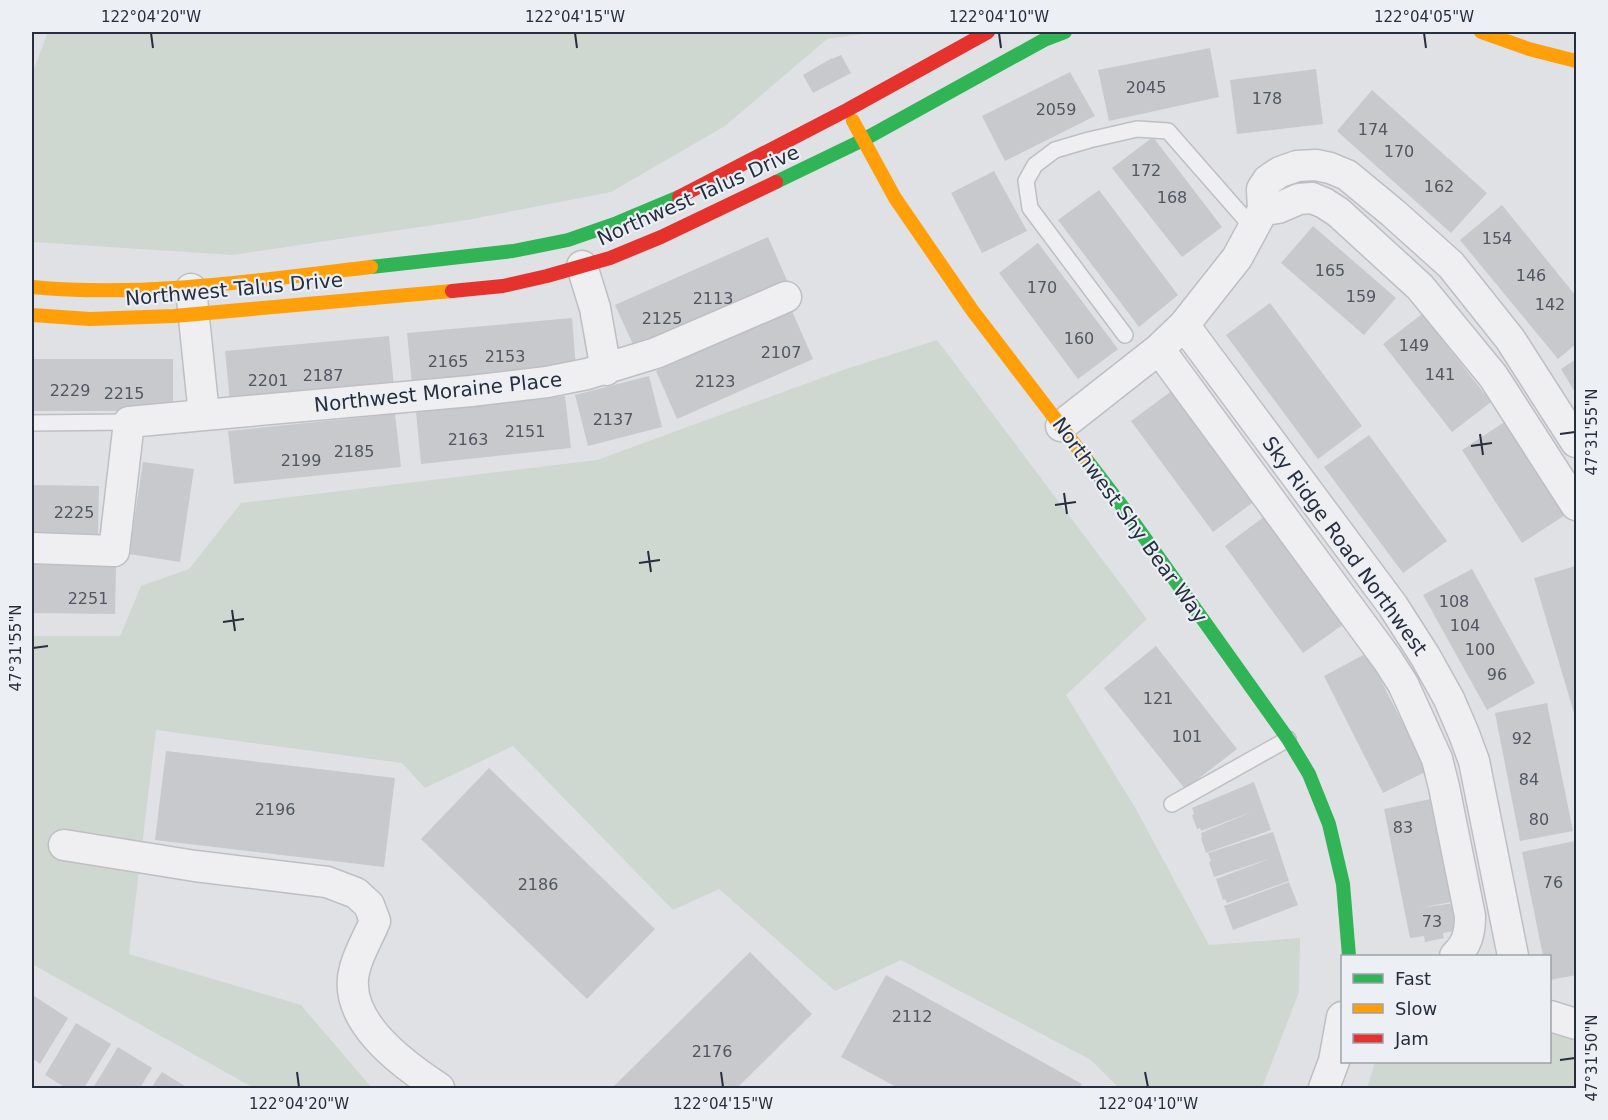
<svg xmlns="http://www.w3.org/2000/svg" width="1608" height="1120" font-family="'DejaVu Sans',sans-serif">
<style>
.green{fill:#cfd8d0}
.building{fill:#c7c9cd}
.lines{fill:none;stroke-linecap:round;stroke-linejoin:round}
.lane-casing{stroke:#bebfc3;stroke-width:18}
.street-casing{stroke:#bebfc3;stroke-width:33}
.lane{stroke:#efeff1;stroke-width:15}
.street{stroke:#efeff1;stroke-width:30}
.fast{stroke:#30b455;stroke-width:14}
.slow{stroke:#ff9f0a;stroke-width:14}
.jam{stroke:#e5322d;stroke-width:14}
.ticks{fill:none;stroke:#272e3d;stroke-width:2}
.labels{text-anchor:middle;stroke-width:4.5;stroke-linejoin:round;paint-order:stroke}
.number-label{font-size:16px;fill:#505662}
.street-label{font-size:20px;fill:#272e3d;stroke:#eceff4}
.neatline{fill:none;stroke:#272e3d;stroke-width:2}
.ticks-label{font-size:15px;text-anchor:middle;fill:#272e3d}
</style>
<rect width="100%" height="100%" fill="#dfe1e5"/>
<path class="green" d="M 48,32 L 878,32 L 827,39 L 725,126 L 611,192 L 467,220 L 233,255 L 32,242 L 32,74 Z
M 937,340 L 1147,619 L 1066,695 L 1136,809 L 1209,945 L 1300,938 L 1299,992 L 1262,1088 L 1119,1088 L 1091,1060 L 901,960 L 835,991 L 719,889 L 673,910 L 513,746 L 425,788 L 402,763 L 156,730 L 129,954 L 301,1005 L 372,1088 L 254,1088 L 32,964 L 32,636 L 120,636 L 141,586 L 189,569 L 241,503 L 597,460 L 843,370 Z
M 1550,1034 L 1576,1040 L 1576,1088 L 1367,1088 L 1375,1062 L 1550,1062 Z"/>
<path class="building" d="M 1210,48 L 1219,97 L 1109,121 L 1098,70 Z
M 841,55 L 851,73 L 813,93 L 803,75 L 832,58 L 832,59 Z
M 1316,69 L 1323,124 L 1237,134 L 1230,80 Z
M 1070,72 L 1095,116 L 1005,161 L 982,116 Z
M 1372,90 L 1487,193 L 1451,233 L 1337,131 Z
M 1153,137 L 1222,227 L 1182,257 L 1112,168 Z
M 994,171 L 1027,231 L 982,253 L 951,193 Z
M 1099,190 L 1178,295 L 1139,327 L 1058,220 Z
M 1502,205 L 1576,296 L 1576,344 L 1558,359 L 1460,240 Z
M 1313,226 L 1396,298 L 1364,335 L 1281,263 Z
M 768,237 L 789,285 L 637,353 L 615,305 Z
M 1038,243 L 1118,349 L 1078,379 L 999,273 Z
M 1270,303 L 1362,426 L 1318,459 L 1226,335 Z
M 792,311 L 813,359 L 677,419 L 656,371 Z
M 1422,314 L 1491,402 L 1452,432 L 1383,344 Z
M 572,318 L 576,368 L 412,384 L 407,333 Z
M 389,336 L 394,387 L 230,402 L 225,351 Z
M 32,359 L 173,359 L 173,411 L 32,411 Z
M 1576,359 L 1576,394 L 1561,369 Z
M 649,376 L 662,427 L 588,446 L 575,395 Z
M 1173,390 L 1255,501 L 1213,532 L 1131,421 Z
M 565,396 L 571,448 L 421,464 L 416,412 Z
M 395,414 L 401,467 L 234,484 L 228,431 Z
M 1506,421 L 1567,514 L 1522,543 L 1462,450 Z
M 1369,435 L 1447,541 L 1403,573 L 1324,467 Z
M 143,462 L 194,469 L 180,562 L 129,554 Z
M 32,485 L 99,486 L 98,536 L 32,535 Z
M 1265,516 L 1344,624 L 1303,653 L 1225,546 Z
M 32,564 L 116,566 L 115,614 L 32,613 Z
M 1576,566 L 1576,720 L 1534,578 Z
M 1472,569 L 1535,683 L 1487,710 L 1423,595 Z
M 1156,646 L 1237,749 L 1185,789 L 1104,688 Z
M 1367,653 L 1427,771 L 1383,793 L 1324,676 Z
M 1547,703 L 1573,831 L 1520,841 L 1495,713 Z
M 166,751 L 395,778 L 384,867 L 155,840 Z
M 489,768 L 655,929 L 587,999 L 421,839 Z
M 1254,782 L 1271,830 L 1206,853 L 1201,838 L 1202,837 L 1201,833 L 1254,811 L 1201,831 L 1200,828 L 1197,829 L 1192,815 L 1194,814 L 1192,808 Z
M 1435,798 L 1456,901 L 1420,908 L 1454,903 L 1459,930 L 1443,933 L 1444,938 L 1425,942 L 1424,936 L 1410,938 L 1384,809 Z
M 1273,832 L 1289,881 L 1227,903 L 1225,899 L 1223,900 L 1216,879 L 1272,858 L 1214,877 L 1209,862 L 1211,861 L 1208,853 Z
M 1575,841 L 1576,849 L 1576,975 L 1550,980 L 1550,956 L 1543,956 L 1522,852 Z
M 1289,882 L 1298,905 L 1233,930 L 1224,906 Z
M 750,952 L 812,1014 L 737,1088 L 612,1088 Z
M 886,975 L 1082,1084 L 1079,1088 L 898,1088 L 841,1057 Z
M 34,996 L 68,1018 L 40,1064 L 32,1058 L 32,1000 Z
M 76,1023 L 111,1044 L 84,1088 L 66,1088 L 45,1075 Z
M 118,1047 L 152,1068 L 140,1088 L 93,1088 Z
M 162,1072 L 188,1088 L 151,1088 Z"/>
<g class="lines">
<g class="lane-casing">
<path id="lane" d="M 1125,335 L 1030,208 L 1026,181 L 1035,165 L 1055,150 L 1089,140 L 1137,129 L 1168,131 L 1253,228
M 32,423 L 129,422
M 1172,804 L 1288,739"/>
</g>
<g class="street-casing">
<path id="street" d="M 1263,210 L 1278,208 L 1299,199 L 1312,198 L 1324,203 L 1338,212 L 1420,287 L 1493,376 L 1576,505
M 582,266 L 595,308 L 606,370
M 191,289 L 204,415 L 471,391 L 547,382 L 587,374 L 656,353 L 786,297
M 1184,325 L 1393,606 L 1425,656 L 1449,699 L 1464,734 L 1474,761 L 1513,956
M 1159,349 L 1387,659 L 1403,684 L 1437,759 L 1444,787 L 1470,916 C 1470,933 1467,945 1455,956
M 1061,426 L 1159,349 L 1184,325 L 1237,258 L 1263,210 L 1262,189 L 1268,180 L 1280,172 L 1297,166 L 1316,165 L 1330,168 L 1347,175 L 1393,213 L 1451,265 L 1510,339 L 1576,442
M 32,548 L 114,551 L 129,422 L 204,415
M 64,845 L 195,866 L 327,882 L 356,893 L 369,905 L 375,921 C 369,936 359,952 355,968 C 340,1019 402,1064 439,1088
M 1550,1016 L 1576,1024
M 1324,1088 L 1334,1061 L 1342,1017"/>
</g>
<use href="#lane" class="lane"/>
<use href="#street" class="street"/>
<path class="fast" d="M 776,182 L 863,140 L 1044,40 L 1065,32
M 371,267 L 513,251 L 568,240 L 617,223 L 679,197
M 1086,459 L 1122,506 L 1288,739 L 1309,774 L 1329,824 L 1343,884 L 1349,956"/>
<path class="slow" d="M 1481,32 L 1529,49 L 1576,61
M 853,121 L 895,198 L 972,310 L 1086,459
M 32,287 C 145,298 259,280 371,267
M 32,315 L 90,319 L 174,316 L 452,291"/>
<path class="jam" d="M 679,197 L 847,110 L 988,32
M 452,291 L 503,286 L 547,276 L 610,258 L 661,237 L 776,182"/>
</g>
<path class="ticks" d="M 151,33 L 153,48M 575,33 L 577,48M 999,33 L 1001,48M 1424,33 L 1426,48M 1480,434 L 1483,455M 1560,434 L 1575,432M 1471,446 L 1492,443M 1064,493 L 1067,514M 1055,505 L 1076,502M 648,551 L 651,572M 639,563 L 660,560M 232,610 L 235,631M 223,622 L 244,619M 33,648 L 48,646M 1560,1060 L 1575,1058M 297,1072 L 299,1087M 721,1072 L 723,1087M 1145,1072 L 1148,1087"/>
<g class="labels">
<g class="number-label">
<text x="1146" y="93">2045</text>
<text x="1267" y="104">178</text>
<text x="1056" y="115">2059</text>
<text x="1373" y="135">174</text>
<text x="1399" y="157">170</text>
<text x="1146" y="176">172</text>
<text x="1439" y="192">162</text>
<text x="1172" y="203">168</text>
<text x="1497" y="244">154</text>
<text x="1330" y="276">165</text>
<text x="1531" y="281">146</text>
<text x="1042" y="293">170</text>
<text x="1361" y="302">159</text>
<text x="713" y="304">2113</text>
<text x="1550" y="310">142</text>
<text x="662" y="324">2125</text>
<text x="1079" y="344">160</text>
<text x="1414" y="351">149</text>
<text x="781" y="358">2107</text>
<text x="505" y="362">2153</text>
<text x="448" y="367">2165</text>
<text x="1440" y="380">141</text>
<text x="323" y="381">2187</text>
<text x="268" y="386">2201</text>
<text x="715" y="387">2123</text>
<text x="70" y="396">2229</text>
<text x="124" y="399">2215</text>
<text x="613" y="425">2137</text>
<text x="525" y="437">2151</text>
<text x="468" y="445">2163</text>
<text x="354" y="457">2185</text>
<text x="301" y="466">2199</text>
<text x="74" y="518">2225</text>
<text x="88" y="604">2251</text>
<text x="1454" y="607">108</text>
<text x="1465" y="631">104</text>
<text x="1480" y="655">100</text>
<text x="1497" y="680">96</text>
<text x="1158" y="704">121</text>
<text x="1187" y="742">101</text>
<text x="1522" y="744">92</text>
<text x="1529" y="785">84</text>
<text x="275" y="815">2196</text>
<text x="1539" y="825">80</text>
<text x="1403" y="833">83</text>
<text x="1553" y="888">76</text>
<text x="538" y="890">2186</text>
<text x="1432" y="927">73</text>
<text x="912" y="1022">2112</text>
<text x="712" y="1057">2176</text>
</g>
<g class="street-label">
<text transform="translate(698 195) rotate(-24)" y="7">Northwest Talus Drive</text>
<text transform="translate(234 289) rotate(-5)" y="7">Northwest Talus Drive</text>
<text transform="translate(438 392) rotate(-6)" y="7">Northwest Moraine Place</text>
<text transform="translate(1130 520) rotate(54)" y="7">Northwest Shy Bear Way</text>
<text transform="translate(1345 546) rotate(54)" y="7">Sky Ridge Road Northwest</text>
</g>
</g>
<rect width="1608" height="1120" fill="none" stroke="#eceff4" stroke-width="66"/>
<rect x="1341" y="955" width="210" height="108" fill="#eceff4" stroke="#9da2ab" stroke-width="1.5"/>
<rect x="1353" y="974" width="30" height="9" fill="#30b455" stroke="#9da2ab" stroke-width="1.5"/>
<text x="1395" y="985" font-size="18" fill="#272e3d">Fast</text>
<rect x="1353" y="1004" width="30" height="9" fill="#ff9f0a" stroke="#9da2ab" stroke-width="1.5"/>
<text x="1395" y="1015" font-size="18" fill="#272e3d">Slow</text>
<rect x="1353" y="1034" width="30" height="9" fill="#e5322d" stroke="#9da2ab" stroke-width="1.5"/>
<text x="1395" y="1045" font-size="18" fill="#272e3d">Jam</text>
<rect x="33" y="33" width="1542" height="1054" class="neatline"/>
<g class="ticks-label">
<text x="151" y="22">122°04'20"W</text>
<text x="575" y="22">122°04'15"W</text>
<text x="999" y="22">122°04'10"W</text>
<text x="1424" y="22">122°04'05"W</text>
<text transform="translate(1592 432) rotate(-90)" y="5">47°31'55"N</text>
<text transform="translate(16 648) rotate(-90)" y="5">47°31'55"N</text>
<text transform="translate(1592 1058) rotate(-90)" y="5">47°31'50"N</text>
<text x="299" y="1109">122°04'20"W</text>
<text x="723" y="1109">122°04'15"W</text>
<text x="1148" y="1109">122°04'10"W</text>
</g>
</svg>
